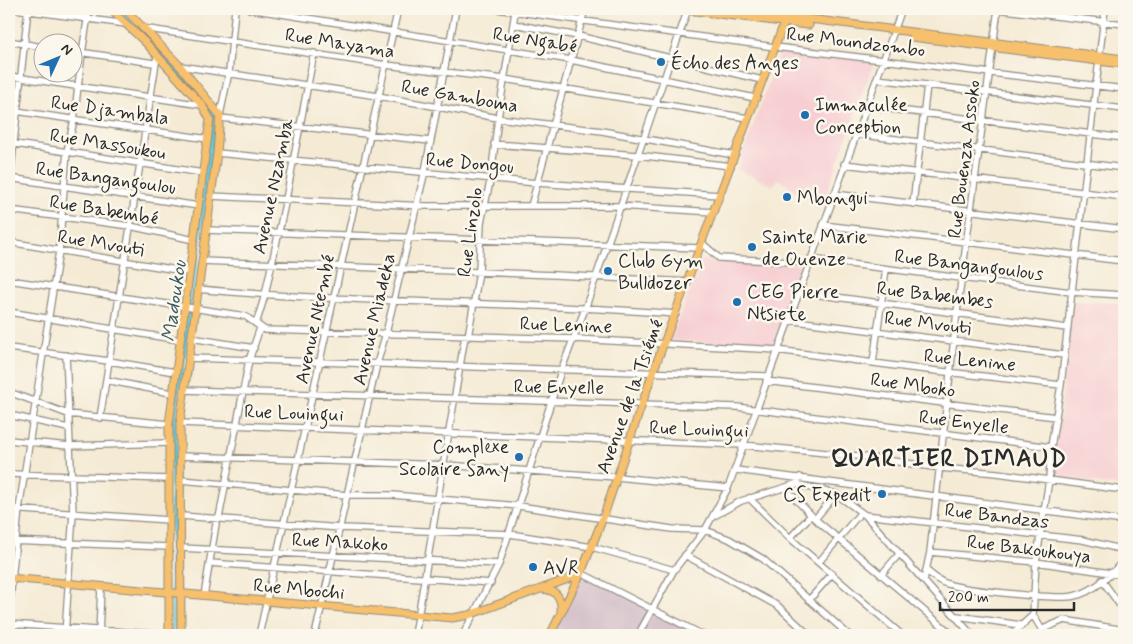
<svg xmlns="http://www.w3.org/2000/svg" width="1133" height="644" font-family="Mynerve,sans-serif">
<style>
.built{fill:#f7cfd3}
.industrial{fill:#d2bdc7}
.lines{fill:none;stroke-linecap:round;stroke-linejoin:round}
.river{stroke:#5cc4d9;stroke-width:8}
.minor-casing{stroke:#908b80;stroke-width:8}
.major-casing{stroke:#908b80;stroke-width:9}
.minor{stroke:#fff;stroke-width:5.5}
.major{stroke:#f7c06c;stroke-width:7}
.poi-dot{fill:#1f6fb2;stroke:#fbf7ec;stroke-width:2}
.labels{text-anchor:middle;stroke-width:5;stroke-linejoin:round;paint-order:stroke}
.street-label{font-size:19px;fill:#2b2b2b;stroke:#fbf7ec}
.poi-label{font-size:19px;fill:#2b2b2b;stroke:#fbf7ec;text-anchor:start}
.water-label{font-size:20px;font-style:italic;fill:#3a595f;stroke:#fbf7ec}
.district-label{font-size:24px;font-weight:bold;letter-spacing:1px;fill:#2b2b2b;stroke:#fbf7ec}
</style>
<rect width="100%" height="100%" fill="#fbf7ec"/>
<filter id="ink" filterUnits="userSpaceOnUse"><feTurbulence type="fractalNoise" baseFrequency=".02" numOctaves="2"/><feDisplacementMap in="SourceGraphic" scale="10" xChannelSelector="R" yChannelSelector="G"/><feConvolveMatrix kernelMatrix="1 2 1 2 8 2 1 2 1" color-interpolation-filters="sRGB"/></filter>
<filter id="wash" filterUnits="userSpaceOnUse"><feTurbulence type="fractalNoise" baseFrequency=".0096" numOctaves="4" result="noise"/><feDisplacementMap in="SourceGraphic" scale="20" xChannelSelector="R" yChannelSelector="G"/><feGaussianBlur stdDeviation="1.12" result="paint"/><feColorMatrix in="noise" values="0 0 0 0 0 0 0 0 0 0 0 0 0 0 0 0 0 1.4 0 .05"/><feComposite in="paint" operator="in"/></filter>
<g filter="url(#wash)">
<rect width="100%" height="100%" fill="#f5ebd5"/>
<path class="built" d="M 781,50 L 874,62 L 821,208 L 778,179 L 773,186 L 737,169 Z
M 702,260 L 802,265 L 772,347 L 670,340 Z
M 1073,301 L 1124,304 L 1124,487 L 1053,477 Z"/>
<path class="industrial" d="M 584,571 L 709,635 L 553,635 Z"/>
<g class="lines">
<path class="river" d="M 118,9 L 208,105 L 214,125 L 174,417 L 174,635"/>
</g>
</g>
<g filter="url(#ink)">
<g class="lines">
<g class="minor-casing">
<path id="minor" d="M 15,9 L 126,24
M 250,9 L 571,60 L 755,98
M 496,9 L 775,47 L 1124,89
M 996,9 L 1124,24
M 514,24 L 578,36 L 762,80
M 142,28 L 386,65 L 504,79 L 748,118
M 9,41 L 42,47
M 72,51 L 154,63
M 180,66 L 378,96 L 498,118 L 602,131 L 734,155
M 9,76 L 202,105
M 877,79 L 1124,109
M 866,106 L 1124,138
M 9,110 L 208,139
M 220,115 L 229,72 L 235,9
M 220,118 L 430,141
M 856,134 L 1124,168
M 9,143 L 203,173
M 494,144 L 637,155 L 731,166
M 217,153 L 537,183 L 720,195
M 844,164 L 1124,197
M 9,178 L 199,206
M 9,189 L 28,9
M 834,194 L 1124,229
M 210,196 L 426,206 L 619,206 L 714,212
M 913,204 L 927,85
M 531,206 L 585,9
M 9,210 L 130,226 L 194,240
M 823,225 L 1124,261
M 206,230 L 700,248
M 9,242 L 189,272
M 702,243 L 719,258 L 809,263
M 810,259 L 1071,292 L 1124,295
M 202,261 L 555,275 L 688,282
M 9,280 L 245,316 L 265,330 L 575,339 L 777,350 L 911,368 L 1061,385
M 198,289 C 357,304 517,301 676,314
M 798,292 L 1067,328
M 9,312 L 179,340
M 788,320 L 1064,355
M 256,324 L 265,295 L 286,199 L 314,53
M 468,337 L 479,272 L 481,223 L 491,177 L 498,118 L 515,12
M 191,338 L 254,348
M 9,348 L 109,361 L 175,372
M 188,358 L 767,376
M 873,363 L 886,269
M 106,380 L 171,393
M 766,381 L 1056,417
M 184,390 L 737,407 L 1051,447
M 9,392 L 68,414 L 169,424
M 9,415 L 68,428
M 100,418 L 157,56
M 180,423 L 743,445 L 858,456 L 940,468 L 997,473 L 1124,490
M 9,440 L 69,446 L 168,443
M 180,456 L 445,465 L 617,477 L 728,488
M 736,470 L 1124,521
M 9,474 L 168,479
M 800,477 L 796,484 L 836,494 L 865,515 L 972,635
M 181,480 L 347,495 L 392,495 L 519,506 L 672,529 L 705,530 L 729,539 L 763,559 L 849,635
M 785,488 L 815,519 L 953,635
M 749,498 L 790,538 L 902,635
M 9,509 L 169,520
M 865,515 L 1083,540 L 1124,550
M 181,516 L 341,528 L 510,534 L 592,547 L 674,570
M 714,516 L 741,501 L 796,484
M 219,518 L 249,360 L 260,328
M 815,519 L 836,494
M 790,538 L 811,515
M 9,541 L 169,547
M 180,548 L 499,564
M 930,552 L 1036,562 L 1124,575
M 685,555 L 778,606 L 809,635
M 819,562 L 861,512
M 209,563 L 491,583
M 926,570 C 933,576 939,582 948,584 C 965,590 1058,600 1074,596 C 1093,592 1114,574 1124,558
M 581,573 L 703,635
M 881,575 L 900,553
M 924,580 L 930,552 L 957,312 L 998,9
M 1102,580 L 1119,604
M 204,596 L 217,518
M 809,600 L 832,574
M 9,610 L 19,509 L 59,251 L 67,151 L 74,120 L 82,53 L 89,9
M 957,616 L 1021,625
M 9,624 L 169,635
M 1041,630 L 1064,620 L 1124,630
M 65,635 L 73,513 L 66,355
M 99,635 L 101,587
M 259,635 L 398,9
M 315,635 L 377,364 L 386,333 L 425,171 L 456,9
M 415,635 L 465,336
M 463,635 L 499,564 L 562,368 L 585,309 L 688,9
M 638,635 L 674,570 L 705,530 L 728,488 L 902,9
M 1011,635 L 1033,615
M 1045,635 L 1033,615 L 1036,562 L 1049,480 L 1051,447 L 1061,385 L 1105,9"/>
</g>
<g class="major-casing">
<path id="major" d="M 110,9 L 146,43 L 202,105 L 210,119 L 169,424 L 169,635
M 125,9 L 180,66 L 220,115 L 217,153 L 180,423 L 181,635
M 679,9 L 782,22
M 716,9 L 783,17
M 788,18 L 787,23 L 782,22 L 782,18 L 786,16 L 1124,59
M 787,23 L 809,25
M 912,37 L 1122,64
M 9,578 L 452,618 L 469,615 L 579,575
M 542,589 C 556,590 562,597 561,611
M 550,635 L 581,573 L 603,518 L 653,372 L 784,23"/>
</g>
<use href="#minor" class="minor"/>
<use href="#major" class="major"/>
</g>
</g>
<g class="poi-dot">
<circle cx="661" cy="62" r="5"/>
<circle cx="805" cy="115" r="5"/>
<circle cx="787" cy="197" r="5"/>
<circle cx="752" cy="247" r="5"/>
<circle cx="608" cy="271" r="5"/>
<circle cx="737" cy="302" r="5"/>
<circle cx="519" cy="457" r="5"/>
<circle cx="882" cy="494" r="5"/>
<circle cx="533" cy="567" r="5"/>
</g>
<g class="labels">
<g class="street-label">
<text transform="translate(535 39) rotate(9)" y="7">Rue Ngabé</text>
<text transform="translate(856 41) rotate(7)" y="7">Rue Moundzombo</text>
<text transform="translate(340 42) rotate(9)" y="7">Rue Mayama</text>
<text transform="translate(460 95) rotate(10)" y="7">Rue Gamboma</text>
<text transform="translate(110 109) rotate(8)" y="7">Rue Djambala</text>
<text transform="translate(108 143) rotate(9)" y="7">Rue Massoukou</text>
<text transform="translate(963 159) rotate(-83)" y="7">Rue Bouenza Assoko</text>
<text transform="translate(470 162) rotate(5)" y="7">Rue Dongou</text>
<text transform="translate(106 177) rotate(8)" y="7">Rue Bangangoulou</text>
<text transform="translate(272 186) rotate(-78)" y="7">Avenue Nzamba</text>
<text transform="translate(104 209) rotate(9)" y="7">Rue Babembé</text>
<text transform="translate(469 232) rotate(-82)" y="7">Rue Linzolo</text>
<text transform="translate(101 242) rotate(9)" y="7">Rue Mvouti</text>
<text transform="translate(969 264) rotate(7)" y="7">Rue Bangangoulous</text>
<text transform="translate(935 294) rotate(7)" y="7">Rue Babembes</text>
<text transform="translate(314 319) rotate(-78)" y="7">Avenue Ntembé</text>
<text transform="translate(373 319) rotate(-77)" y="7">Avenue Miadeka</text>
<text transform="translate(928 322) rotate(7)" y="7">Rue Mvouti</text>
<text transform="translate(566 324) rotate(2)" y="7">Rue Lenine</text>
<text transform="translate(970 359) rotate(6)" y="7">Rue Lenine</text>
<text transform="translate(913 384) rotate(8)" y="7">Rue Mboko</text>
<text transform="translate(559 386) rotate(1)" y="7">Rue Enyelle</text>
<text transform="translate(629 396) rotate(-70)" y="7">Avenue de la Tsiémé</text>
<text transform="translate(294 412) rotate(2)" y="7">Rue Louingui</text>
<text transform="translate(964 421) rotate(7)" y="7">Rue Enyelle</text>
<text transform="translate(699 428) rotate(2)" y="7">Rue Louingui</text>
<text transform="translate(997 515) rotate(7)" y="7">Rue Bandzas</text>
<text transform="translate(340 541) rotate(3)" y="7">Rue Makoko</text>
<text transform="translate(1029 548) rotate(7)" y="7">Rue Bakoukouya</text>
<text transform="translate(299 588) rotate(5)" y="7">Rue Mbochi</text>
</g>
<g class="poi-label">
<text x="671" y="69">Écho des Anges</text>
<text x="815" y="111">Immaculée<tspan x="815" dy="22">Conception</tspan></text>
<text x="797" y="204">Mbongui</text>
<text x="762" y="243">Sainte Marie<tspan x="762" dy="22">de Ouenze</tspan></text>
<text x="618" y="267">Club Gym<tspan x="618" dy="22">Bulldozer</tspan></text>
<text x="747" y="298">CEG Pierre<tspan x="747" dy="22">Ntsiete</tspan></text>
<text x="509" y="453" text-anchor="end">Complexe<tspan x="509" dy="22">Scolaire Sany</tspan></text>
<text x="872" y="501" text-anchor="end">CS Expedit</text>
<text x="543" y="574">AVR</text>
</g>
<g class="water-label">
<text transform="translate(173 301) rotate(-82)" y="7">Madoukou</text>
</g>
<g class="district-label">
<text x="949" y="466">QUARTIER DIMAUD</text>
</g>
</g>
<rect width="1133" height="644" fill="none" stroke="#fbf7ec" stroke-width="30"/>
<g transform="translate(58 58) rotate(46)"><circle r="24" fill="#fbf7ec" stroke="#a8a59f"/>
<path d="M0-4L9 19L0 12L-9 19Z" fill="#1f6fb2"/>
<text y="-8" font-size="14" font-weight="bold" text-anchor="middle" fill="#2b2b2b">N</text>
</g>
<path d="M940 602v8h134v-8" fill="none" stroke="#2b2b2b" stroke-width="2.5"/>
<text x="948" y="602" font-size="15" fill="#2b2b2b" stroke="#fbf7ec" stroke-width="4" paint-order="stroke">200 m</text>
</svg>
